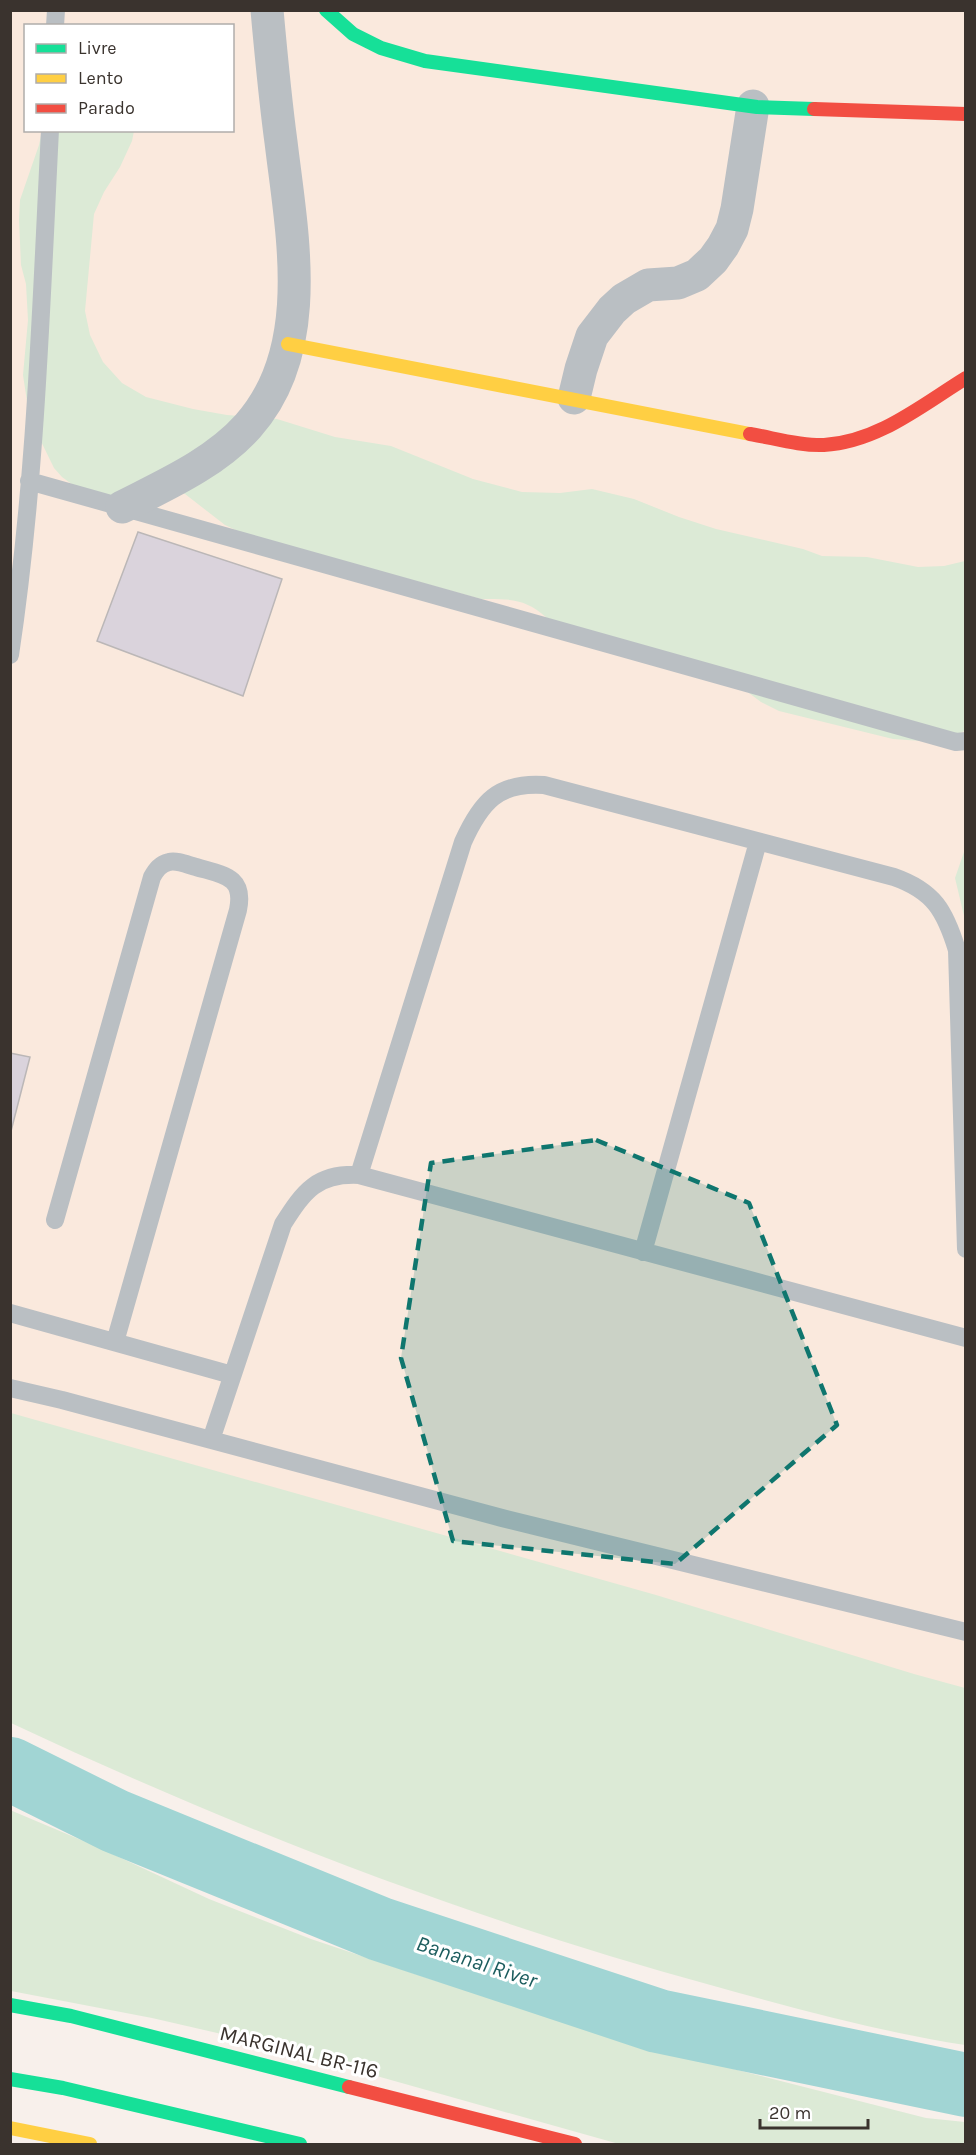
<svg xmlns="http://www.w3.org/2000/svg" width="976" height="2155" font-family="Karla,sans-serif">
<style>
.built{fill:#fae9dd;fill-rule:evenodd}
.green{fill:#dcead6}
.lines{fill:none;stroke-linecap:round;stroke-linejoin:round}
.river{stroke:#a1d5d4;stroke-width:64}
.building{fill:#dad3dc;stroke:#bbb7b7;stroke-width:1.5}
.lane{stroke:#babfc3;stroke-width:18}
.street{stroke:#babfc3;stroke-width:33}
.fast{stroke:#16e098;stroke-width:14}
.slow{stroke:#ffcf43;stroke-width:14}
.jam{stroke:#f24e42;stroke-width:14}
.marked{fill:#0f766e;fill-opacity:0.2;stroke:#0f766e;stroke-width:4.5;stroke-dasharray:12 8;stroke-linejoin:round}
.labels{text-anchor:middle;stroke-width:6;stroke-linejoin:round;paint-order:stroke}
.street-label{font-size:21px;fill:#3a332e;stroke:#fff}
.water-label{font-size:22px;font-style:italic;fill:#1c5d5e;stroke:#fff}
</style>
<rect width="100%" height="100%" fill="#f8f0eb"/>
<path class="built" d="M 10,11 L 965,11 L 965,1893 L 11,1601 ZM 26,26 L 232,26 L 232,130 L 26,130 Z"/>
<path class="green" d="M 42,131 L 134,131 L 132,141 L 120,167 L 104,192 L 94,214 L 85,311 L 90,335 L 103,362 L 122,383 L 146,397 L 193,409 L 227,415 L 277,419 L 335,437 L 391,446 L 473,479 L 522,492 L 560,493 L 592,489 L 634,499 L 679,517 L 716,529 L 803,549 L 822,556 L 867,557 L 918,567 L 944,566 L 965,561 L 965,731 L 935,742 L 893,739 L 779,711 L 761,702 L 745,690 L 547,618 C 525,598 510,599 481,599 L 244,534 L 225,525 L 185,494 L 174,490 L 110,496 L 73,485 L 62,477 L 54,468 L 34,427 L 28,408 L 23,375 L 28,320 L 26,284 L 21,265 L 19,220 L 20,200 L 39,145 Z
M 965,849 L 965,920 L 955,878 Z
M 11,1413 L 656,1595 L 914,1674 L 965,1688 L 965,2045 C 880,2032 797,2009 714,1986 C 472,1920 237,1829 11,1723 Z
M 10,1810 L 93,1845 L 209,1899 L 311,1939 L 433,1980 L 675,2054 L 926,2118 L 965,2122 L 965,2144 L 619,2144 L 252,2041 L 152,2018 L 11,1991 Z"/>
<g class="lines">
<path class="river" d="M 10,1769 L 115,1821 L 380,1929 L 658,2021 L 966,2085"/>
</g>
<path class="building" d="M 138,532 L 282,579 L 243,696 L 97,641 Z
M 10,1053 L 30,1057 L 10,1135 Z"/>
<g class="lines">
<path class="lane" d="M 55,26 L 56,10
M 29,481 L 956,742 L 966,741
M 10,655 C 36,482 41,306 50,130
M 359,1175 L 463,842 C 481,802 498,782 544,785 L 894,877 C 934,891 945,911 957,950 L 966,1249
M 55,1220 L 152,877 C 156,870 160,864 169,862 C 177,860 188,865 196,867 C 223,875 245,876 238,910 L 115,1342
M 643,1252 L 758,842
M 10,1313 L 232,1375
M 10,1388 L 62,1400 L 502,1518 L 966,1632
M 211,1440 L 283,1224 C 304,1191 317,1173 359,1175 L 966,1338"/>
<path class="street" d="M 574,398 L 581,369 L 592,336 L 612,310 L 624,299 L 648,285 L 678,283 L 697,275 L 713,260 L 723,246 L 732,229 L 737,209 L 753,106
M 122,507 C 165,485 215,463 248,426 C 316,350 292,234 281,142 C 275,98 271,54 267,10"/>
<path class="fast" d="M 326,10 L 353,34 L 381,48 L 425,61 L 757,107 L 814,109
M 10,2005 L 71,2016 L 349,2087
M 10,2079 L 63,2088 L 300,2144"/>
<path class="slow" d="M 288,344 L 750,434
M 10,2128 L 90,2144"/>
<path class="jam" d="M 814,109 L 966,114
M 750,434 C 774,438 800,446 824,445 C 878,442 922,405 966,378
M 349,2087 L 575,2144"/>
</g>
<path class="marked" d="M 596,1140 L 749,1203 L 837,1425 L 675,1564 L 453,1541 L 401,1358 L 431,1163 Z"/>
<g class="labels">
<g class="street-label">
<text transform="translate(299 2052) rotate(14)" y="7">MARGINAL BR-116</text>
</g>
<g class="water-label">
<text transform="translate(477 1961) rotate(18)" y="8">Bananal River</text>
</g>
</g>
<rect width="976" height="2155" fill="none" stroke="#3a332e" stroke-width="24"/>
<rect x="24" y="24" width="210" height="108" fill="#ffffff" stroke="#b0adab" stroke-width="1.5"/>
<rect x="36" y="44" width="30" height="9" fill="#16e098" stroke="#b0adab" stroke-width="1.5"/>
<text x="78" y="54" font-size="18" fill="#3a332e">Livre</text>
<rect x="36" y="74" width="30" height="9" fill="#ffcf43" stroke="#b0adab" stroke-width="1.5"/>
<text x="78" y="84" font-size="18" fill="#3a332e">Lento</text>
<rect x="36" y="104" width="30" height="9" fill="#f24e42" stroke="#b0adab" stroke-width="1.5"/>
<text x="78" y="114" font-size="18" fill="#3a332e">Parado</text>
<path d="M760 2119v9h108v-9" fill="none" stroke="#3a332e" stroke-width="3"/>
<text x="769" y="2119" font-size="18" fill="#3a332e" stroke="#ffffff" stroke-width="4.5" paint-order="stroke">20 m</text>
</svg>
